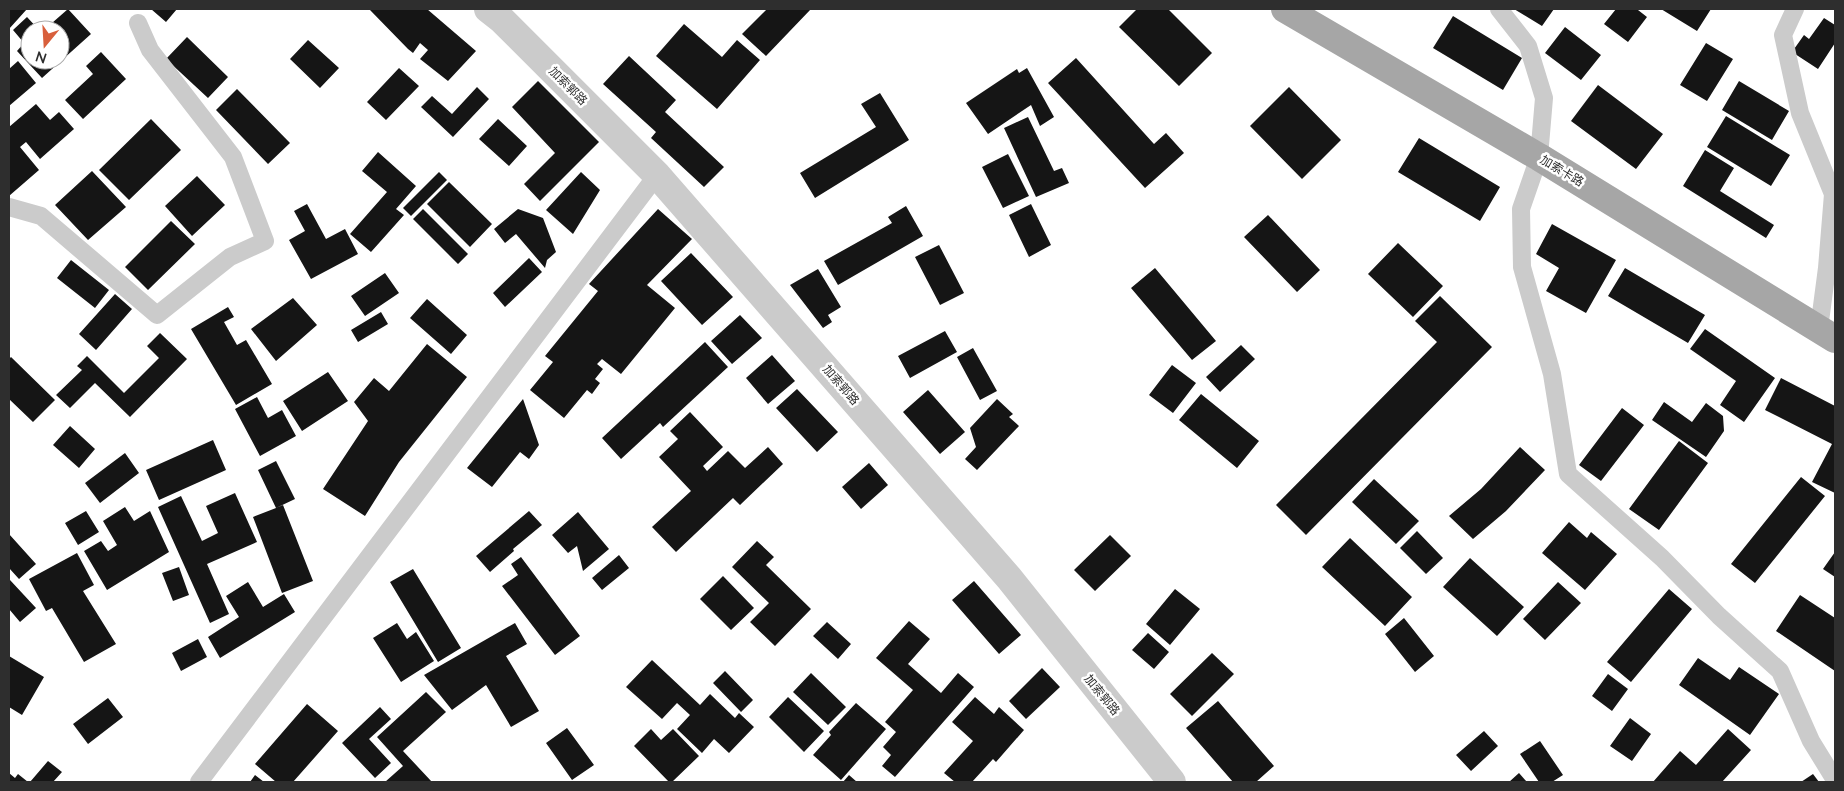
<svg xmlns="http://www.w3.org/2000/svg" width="1844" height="791" font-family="Lato,'Noto Sans SC',sans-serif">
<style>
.building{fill:#151515}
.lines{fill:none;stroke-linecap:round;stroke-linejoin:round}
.lane{stroke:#cbcbcb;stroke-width:18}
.street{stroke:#cbcbcb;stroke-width:28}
.primary{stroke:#a6a6a6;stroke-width:28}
.labels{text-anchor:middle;stroke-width:5;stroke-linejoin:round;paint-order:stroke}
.street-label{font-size:12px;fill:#2e2e2e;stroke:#fff}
</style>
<rect width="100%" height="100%" fill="#fff"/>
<path class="building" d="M 9,9 L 27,9 L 9,29 Z
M 68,9 L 91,34 L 42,78 L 17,51 L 24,43 L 13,30 L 27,17 L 39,30 L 30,30 L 30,60 L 60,60 L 60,30 L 44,30 Z
M 151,9 L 177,9 L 166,22 Z
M 372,9 L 427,9 L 476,51 L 448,81 L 420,59 L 428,50 L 420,43 L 413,53 L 408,49 L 370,10 Z
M 767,9 L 811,9 L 766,56 L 742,34 Z
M 1137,9 L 1168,9 L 1212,53 L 1179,86 L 1119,27 Z
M 1514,9 L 1554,9 L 1542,26 Z
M 1616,9 L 1639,9 L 1638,10 L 1647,17 L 1628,42 L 1604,24 Z
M 1661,9 L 1711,9 L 1697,31 Z
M 1453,16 L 1522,58 L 1503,90 L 1433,48 Z
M 1824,18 L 1835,25 L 1835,43 L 1818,69 L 1792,52 L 1804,35 L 1809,39 Z
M 684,24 L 722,57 L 737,40 L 760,60 L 717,109 L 656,56 Z
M 1565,27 L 1601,55 L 1581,80 L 1545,53 Z
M 187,37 L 228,77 L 208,98 L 166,59 Z
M 308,40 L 339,68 L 320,88 L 290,59 Z
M 1706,43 L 1733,59 L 1707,101 L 1680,85 Z
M 101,52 L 126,79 L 83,119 L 65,100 L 93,74 L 86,66 Z
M 629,56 L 676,100 L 665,112 L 724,167 L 704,187 L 651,138 L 656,132 L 603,84 Z
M 1076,58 L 1154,144 L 1166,133 L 1184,153 L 1145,188 L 1048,83 Z
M 18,61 L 36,83 L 9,106 L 9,69 Z
M 399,68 L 419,86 L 386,120 L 367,102 Z
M 1027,68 L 1054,117 L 1040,126 L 1031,105 L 988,134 L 966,103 L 1017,69 L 1019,73 Z
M 538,81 L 599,142 L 540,201 L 524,184 L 555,153 L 512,107 Z
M 1739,81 L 1789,111 L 1772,140 L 1722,110 Z
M 1598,85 L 1663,134 L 1636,169 L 1571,121 Z
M 477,87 L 489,99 L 453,137 L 421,107 L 432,96 L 452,114 Z
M 1289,87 L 1341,140 L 1302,179 L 1250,126 Z
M 237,89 L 290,143 L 268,164 L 216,110 Z
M 880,93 L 909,140 L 815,198 L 800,173 L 876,127 L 861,104 Z
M 36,104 L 50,120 L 59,112 L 74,129 L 40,159 L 26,142 L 20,147 L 39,170 L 9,196 L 9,127 Z
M 1726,116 L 1790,155 L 1771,186 L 1707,147 Z
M 1028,117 L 1054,171 L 1062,168 L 1069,183 L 1036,197 L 1004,128 Z
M 151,119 L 181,150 L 129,200 L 99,170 Z
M 498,119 L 527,146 L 509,166 L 479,139 Z
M 1419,138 L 1500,187 L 1480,221 L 1398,172 Z
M 1705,150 L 1734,168 L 1720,191 L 1774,225 L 1766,238 L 1683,186 Z
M 378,152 L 416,186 L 396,209 L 404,215 L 371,252 L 350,234 L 387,192 L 362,171 Z
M 1008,154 L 1029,196 L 1003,208 L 982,167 Z
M 92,171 L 126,207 L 88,240 L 55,205 Z
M 439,172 L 447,180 L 411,216 L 403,208 Z
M 581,172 L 600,190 L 573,234 L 546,210 Z
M 197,176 L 225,205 L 192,236 L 165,206 Z
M 449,182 L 492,224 L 470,247 L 427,204 Z
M 307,204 L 326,239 L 345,229 L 358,254 L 311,279 L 289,240 L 305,231 L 294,211 Z
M 1031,204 L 1051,245 L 1029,257 L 1009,215 Z
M 906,206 L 923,236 L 838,285 L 824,261 L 892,223 L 888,217 Z
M 423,209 L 468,254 L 458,264 L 413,219 Z
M 518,209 L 543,218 L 556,252 L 547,260 L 545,268 L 516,234 L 505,243 L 494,229 Z
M 658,209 L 692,239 L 647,285 L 675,308 L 621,374 L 602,359 L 597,364 L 603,369 L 595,379 L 600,383 L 592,394 L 587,390 L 564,418 L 530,390 L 553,362 L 545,356 L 598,291 L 589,284 Z
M 1268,215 L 1320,270 L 1297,292 L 1244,237 Z
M 171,221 L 195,244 L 148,290 L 125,267 Z
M 1552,224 L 1616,260 L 1586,313 L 1546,291 L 1559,268 L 1536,254 Z
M 1398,243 L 1443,286 L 1413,317 L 1368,274 Z
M 939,245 L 964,293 L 940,305 L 915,257 Z
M 691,253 L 733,297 L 702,325 L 661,281 Z
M 529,258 L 542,272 L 505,307 L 493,293 Z
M 71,260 L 109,290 L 95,308 L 57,278 Z
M 1155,268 L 1216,341 L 1192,360 L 1131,288 Z
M 1625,268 L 1705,315 L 1688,343 L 1608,296 Z
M 818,269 L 841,307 L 828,315 L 832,322 L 823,328 L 790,285 Z
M 385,273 L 399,293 L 365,316 L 351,296 Z
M 115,294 L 132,309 L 96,350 L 79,334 Z
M 1440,296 L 1492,347 L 1306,535 L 1276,505 L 1437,342 L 1415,321 Z
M 293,298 L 317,325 L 276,361 L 251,329 Z
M 427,299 L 467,335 L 451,354 L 410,318 Z
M 228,307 L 234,317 L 224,322 L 237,345 L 246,340 L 272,384 L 236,405 L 191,329 Z
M 381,312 L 388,324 L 358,342 L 351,330 Z
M 740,315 L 762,338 L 732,364 L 711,341 Z
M 1705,329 L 1775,378 L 1744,422 L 1720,405 L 1736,381 L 1690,349 Z
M 945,331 L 957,352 L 910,378 L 898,356 Z
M 160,333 L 187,359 L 130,417 L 95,383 L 70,408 L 56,395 L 82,370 L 77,366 L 87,356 L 124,393 L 159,358 L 147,346 Z
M 705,342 L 728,367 L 663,427 L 660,423 L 621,459 L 602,438 Z
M 427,344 L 467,377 L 399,462 L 365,516 L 323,489 L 368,421 L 354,402 L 374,378 L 389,391 Z
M 1241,345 L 1255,359 L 1220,392 L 1206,377 Z
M 973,348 L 997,391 L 980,400 L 957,357 Z
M 772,355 L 795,381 L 768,404 L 746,378 Z
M 11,357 L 55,400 L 33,422 L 9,399 L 9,359 Z
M 1172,365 L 1196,383 L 1173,413 L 1149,395 Z
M 328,372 L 348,401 L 302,431 L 283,401 Z
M 1781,378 L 1835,406 L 1835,493 L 1812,482 L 1832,444 L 1765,410 Z
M 797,389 L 838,432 L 817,452 L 776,408 Z
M 928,390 L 965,432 L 940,454 L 903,412 Z
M 1201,394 L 1259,441 L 1237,468 L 1179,420 Z
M 257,397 L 268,418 L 282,410 L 296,436 L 260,456 L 235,409 Z
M 523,399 L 539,445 L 529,459 L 520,452 L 492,487 L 467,468 Z
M 997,399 L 1013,414 L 1009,417 L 1019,426 L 977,470 L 965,459 L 976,447 L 970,428 Z
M 1664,402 L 1692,422 L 1706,403 L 1723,416 L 1724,431 L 1706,457 L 1652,420 Z
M 1622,408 L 1644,425 L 1601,481 L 1579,465 Z
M 690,412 L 723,447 L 703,466 L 707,471 L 728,451 L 745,468 L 768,447 L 783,464 L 740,505 L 733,498 L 676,552 L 652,527 L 691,491 L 659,457 L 678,439 L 670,431 Z
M 70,426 L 95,449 L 79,468 L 53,445 Z
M 213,440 L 226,470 L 159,500 L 146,470 Z
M 1679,441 L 1708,463 L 1659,530 L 1629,509 Z
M 1520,447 L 1545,470 L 1506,511 L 1473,539 L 1449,516 L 1481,489 Z
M 125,453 L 139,473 L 100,503 L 85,483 Z
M 276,461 L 295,499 L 276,508 L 283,505 L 313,581 L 282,593 L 253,517 L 276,508 L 258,470 Z
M 869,463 L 888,485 L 861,509 L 842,487 Z
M 1801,477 L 1825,496 L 1755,583 L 1731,564 Z
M 1374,479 L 1419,521 L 1396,544 L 1352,502 Z
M 235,493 L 257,542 L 207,564 L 229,614 L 210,623 L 158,507 L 181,496 L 202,541 L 218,533 L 206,506 Z
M 125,507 L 134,521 L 150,511 L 169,552 L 107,590 L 84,551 L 101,541 L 108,551 L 117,545 L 103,521 Z
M 86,511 L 99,532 L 78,545 L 65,523 Z
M 529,511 L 542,525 L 513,549 L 514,551 L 490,572 L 476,556 Z
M 578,512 L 609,549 L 583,571 L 577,546 L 568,553 L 552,535 Z
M 1569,522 L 1587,538 L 1591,532 L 1617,554 L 1585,590 L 1542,553 Z
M 1417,531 L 1443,558 L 1426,574 L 1400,548 Z
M 9,534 L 36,564 L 19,579 L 9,568 Z
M 1110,535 L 1131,556 L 1095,591 L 1074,570 Z
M 1350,538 L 1412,597 L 1385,626 L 1322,567 Z
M 757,541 L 774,557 L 766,565 L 811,609 L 775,646 L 750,622 L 769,603 L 732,567 Z
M 1835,552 L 1835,577 L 1823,569 Z
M 77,553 L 94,585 L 83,591 L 116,644 L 84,662 L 52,608 L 46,611 L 29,579 Z
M 619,555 L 629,568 L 602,590 L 592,578 Z
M 521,557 L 580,636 L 555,655 L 502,586 L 518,575 L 511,564 Z
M 1470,558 L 1524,607 L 1497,636 L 1443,587 Z
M 179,567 L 189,595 L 173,601 L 162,573 Z
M 413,569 L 461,648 L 438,662 L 390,582 Z
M 723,576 L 754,608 L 731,630 L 700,599 Z
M 10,580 L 36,608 L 20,622 L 9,609 L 9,582 Z
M 974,581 L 1021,635 L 999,654 L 952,600 Z
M 248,582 L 263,607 L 284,594 L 295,612 L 220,658 L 208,637 L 239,617 L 226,596 Z
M 1558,582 L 1581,603 L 1545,640 L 1523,619 Z
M 1175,589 L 1200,609 L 1170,645 L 1146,624 Z
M 1669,589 L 1692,609 L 1631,682 L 1607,662 Z
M 1800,595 L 1835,618 L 1835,671 L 1776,631 Z
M 1404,618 L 1434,656 L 1415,672 L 1385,634 Z
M 909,621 L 930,639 L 908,664 L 941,693 L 958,673 L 974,687 L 895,777 L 882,766 L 891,755 L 883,747 L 896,732 L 885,722 L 913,690 L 876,658 Z
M 827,622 L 851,644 L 838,659 L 813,636 Z
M 397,623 L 407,639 L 416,632 L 434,661 L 401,682 L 373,638 Z
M 515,623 L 527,644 L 506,656 L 539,711 L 511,727 L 486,685 L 452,710 L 424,675 Z
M 1148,633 L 1169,652 L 1154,669 L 1132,650 Z
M 198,639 L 207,657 L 181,671 L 172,653 Z
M 1212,653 L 1234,674 L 1192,716 L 1170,694 Z
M 9,656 L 44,677 L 22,715 L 9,707 Z
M 1698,658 L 1730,680 L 1739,667 L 1779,694 L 1750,735 L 1679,685 Z
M 652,660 L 700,705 L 710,694 L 735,718 L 739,713 L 754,727 L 729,753 L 714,739 L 702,753 L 677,729 L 690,715 L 677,703 L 662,719 L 626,687 Z
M 1042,668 L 1060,687 L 1026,719 L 1009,701 Z
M 725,671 L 753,700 L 741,712 L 713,683 Z
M 811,673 L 846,707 L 828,725 L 793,692 Z
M 1608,674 L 1628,689 L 1612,711 L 1592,696 Z
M 426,692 L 446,712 L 403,751 L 432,782 L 385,782 L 403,766 L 377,737 Z
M 788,697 L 824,731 L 804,752 L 769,717 Z
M 975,697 L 994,714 L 999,707 L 1024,730 L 996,762 L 993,759 L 972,782 L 955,782 L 944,773 L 973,741 L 952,722 Z
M 108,698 L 123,717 L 88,744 L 73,724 Z
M 1218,701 L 1274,766 L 1256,782 L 1233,782 L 1186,728 Z
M 856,703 L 886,729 L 841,780 L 813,755 L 831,735 L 829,732 Z
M 307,704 L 338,731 L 293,782 L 276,782 L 255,764 Z
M 380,707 L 391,719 L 369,739 L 391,763 L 375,778 L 342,743 Z
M 1630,718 L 1651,734 L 1632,761 L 1610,746 Z
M 567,728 L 594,765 L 572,780 L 546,743 Z
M 651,729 L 661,740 L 673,729 L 699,756 L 672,782 L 669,782 L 634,746 Z
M 1728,729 L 1751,750 L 1722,782 L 1653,782 L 1680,751 L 1696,765 Z
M 1484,731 L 1498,746 L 1471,771 L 1456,755 Z
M 1540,741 L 1563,775 L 1552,782 L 1539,782 L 1520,754 Z
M 48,761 L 62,772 L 53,782 L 30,782 Z
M 9,773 L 15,778 L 18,774 L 28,782 L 9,782 Z
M 1519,773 L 1527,782 L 1509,782 Z
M 1813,774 L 1819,782 L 1801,782 Z
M 255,775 L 264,782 L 250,782 Z
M 849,775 L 857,782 L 843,782 Z"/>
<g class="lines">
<path class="lane" d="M 1499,9 L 1528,46 L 1544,98 L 1539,157 L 1521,209 L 1522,267 L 1552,374 L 1568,474 L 1662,558 L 1719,616 L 1780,671 L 1811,741 L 1835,780
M 1795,9 L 1783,35 L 1800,113 L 1833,194 L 1827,268 L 1819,329
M 9,207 L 41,216 L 157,315 L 230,257 L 265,241 L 233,157 L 150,50 L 138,23
M 199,782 L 657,175"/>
<path class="street" d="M 488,9 L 502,20 L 657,175 L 1009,578 L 1172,782"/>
<path class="primary" d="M 1285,9 L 1539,157 L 1835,339"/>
</g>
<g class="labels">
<g class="street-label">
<text transform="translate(568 86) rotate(45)" y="4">加索郭路</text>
<text transform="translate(1562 171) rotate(31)" y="4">加索卡路</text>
<text transform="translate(841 385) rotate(49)" y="4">加索郭路</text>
<text transform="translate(1102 695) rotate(51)" y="4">加索郭路</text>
</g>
</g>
<rect width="1844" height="791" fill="none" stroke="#2e2e2e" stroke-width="20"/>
<g transform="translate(45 45) rotate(198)"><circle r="24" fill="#ffffff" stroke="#ababab"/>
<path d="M0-4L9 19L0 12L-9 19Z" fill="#d85f3c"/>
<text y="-8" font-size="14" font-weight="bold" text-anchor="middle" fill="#2e2e2e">N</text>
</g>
</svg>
